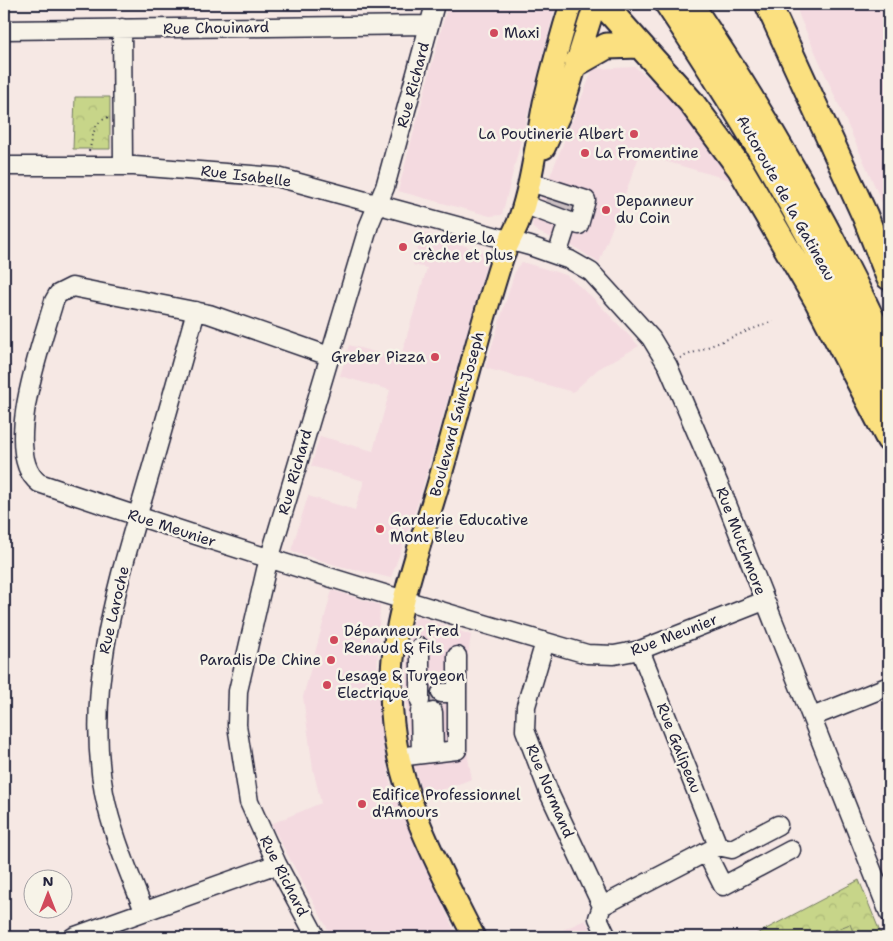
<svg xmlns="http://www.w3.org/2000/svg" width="893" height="941" font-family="'Shantell Sans',sans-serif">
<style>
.built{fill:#f4dae0}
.park{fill:url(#park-crowns);stroke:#747c62}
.pitch{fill:#c7d589;stroke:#747c62}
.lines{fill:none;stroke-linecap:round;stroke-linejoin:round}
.minor-tunnel{stroke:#ccc0c2;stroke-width:18;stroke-dasharray:18 9;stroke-linecap:butt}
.minor-casing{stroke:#22223b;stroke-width:21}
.major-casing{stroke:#22223b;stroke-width:25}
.highway-casing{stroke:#22223b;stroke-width:29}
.path{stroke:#22223b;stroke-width:2;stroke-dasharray:1 4;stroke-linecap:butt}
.minor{stroke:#f7f3e8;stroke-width:18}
.major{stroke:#fbe080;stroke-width:21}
.highway{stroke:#fbe080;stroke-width:25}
.poi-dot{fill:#d1495b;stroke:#f7f3e8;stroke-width:2}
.labels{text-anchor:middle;stroke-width:5;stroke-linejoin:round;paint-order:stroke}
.street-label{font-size:15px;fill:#22223b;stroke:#f7f3e8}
.poi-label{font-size:15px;fill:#22223b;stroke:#f7f3e8;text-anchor:start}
</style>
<defs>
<pattern id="park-crowns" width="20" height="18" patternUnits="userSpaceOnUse" patternTransform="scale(1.25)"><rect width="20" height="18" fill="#c7d589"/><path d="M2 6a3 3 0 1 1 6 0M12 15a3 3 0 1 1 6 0" fill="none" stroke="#abb777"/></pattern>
</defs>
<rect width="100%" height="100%" fill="#f6e8e4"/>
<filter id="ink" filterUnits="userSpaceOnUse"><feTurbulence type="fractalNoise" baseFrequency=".02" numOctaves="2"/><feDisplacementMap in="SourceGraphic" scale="10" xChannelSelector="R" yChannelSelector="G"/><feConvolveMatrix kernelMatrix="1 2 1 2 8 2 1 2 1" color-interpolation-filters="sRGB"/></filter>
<g filter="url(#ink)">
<path class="built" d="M 448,4 L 556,4 L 502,215 L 490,216 L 398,191 Z
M 795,4 L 889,4 L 889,218 L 801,20 Z
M 635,67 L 684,107 L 730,180 L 640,154 L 599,263 L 576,248 L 538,232 L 533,228 L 532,221 L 593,69 Z
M 422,232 L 484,252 L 488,258 L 420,497 L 391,578 L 339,566 L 291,551 L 308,496 L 355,510 L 364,481 L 311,466 L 320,436 L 373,451 L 390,390 L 340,376 L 349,345 L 400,359 L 427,268 L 413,265 Z
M 522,262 L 566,275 L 591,296 L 639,346 L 598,369 L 573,392 L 485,368 L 516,268 Z
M 332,590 L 380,605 L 377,675 L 382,737 L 390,782 L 457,937 L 332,937 L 271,824 L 321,803 L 313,769 L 303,697 Z
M 420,617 L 471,635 L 461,702 L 462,726 L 472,779 L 423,797 L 409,747 L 406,693 L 410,633 L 414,620 Z
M 585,920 L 595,937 L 547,937 Z"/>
<path class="park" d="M 75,97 L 110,97 L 110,149 L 73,149 Z
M 859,880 L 882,937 L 751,937 Z"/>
<path class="pitch" d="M 850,924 L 855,937 L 829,937 L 827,933 Z"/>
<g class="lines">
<path class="minor-tunnel" d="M 552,209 L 556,196
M 568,214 L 572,201
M 433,693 L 433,712"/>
<g class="minor-casing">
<path id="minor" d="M 122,28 L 123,165
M 4,30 L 429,25
M 4,166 L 134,166 L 277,177 L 530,246 L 570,260 L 591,272 L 651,338 L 668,366 L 723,494 L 889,913
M 530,182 L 586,200 L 579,225 L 568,221 L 557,255
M 523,204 L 568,221
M 329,356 L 209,314 L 72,287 L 58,294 L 54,301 C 43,340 0,454 39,483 C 220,545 403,601 587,654 L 614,655 L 640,650 L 764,601
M 545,642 L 526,706 L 525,730 L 550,795 L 602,906
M 420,647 L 420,701
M 640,650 L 718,846
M 457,656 L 457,693
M 420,712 L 421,754
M 433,712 L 434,752
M 812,717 L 889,686
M 398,757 L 457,750 L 457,693 L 441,693
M 706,852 L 723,886 L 791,850
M 144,911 C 129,872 112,834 104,793 C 86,694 113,597 141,504 C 160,440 178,375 196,311
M 73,937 L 277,864
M 316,937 L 277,864 L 249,802 L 237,725 L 238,691 L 266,570 L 369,225 L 385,187 L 435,4
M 607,937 L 598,918 L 602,906 L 718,846 L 732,849 L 778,825"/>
</g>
<g class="major-casing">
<path id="major" d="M 544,148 L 562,109 L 595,4
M 474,937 C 439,868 402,802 393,724 C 383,640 415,564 438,485 C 460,409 478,333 502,259 C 506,246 513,235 518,223 C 532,184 536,143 544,103 C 552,70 561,36 571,4"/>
</g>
<g class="highway-casing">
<path id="highway" d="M 603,4 L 691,102 L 740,168 L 817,300 L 889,439
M 668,4 C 752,130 830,261 889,401
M 690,4 C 765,116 833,233 889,356
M 768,4 L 865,216 L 889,277
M 577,63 L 607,46 L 639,45"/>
</g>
<path class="path" d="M 89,151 C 94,136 92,122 109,117
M 680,358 L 773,321
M 4,397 L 14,400"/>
<use href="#minor" class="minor"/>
<use href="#major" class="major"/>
<use href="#highway" class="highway"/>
</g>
</g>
<g class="poi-dot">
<circle cx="494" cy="33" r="5"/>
<circle cx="634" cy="134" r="5"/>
<circle cx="585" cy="153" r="5"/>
<circle cx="606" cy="210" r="5"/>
<circle cx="403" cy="247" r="5"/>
<circle cx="435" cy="357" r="5"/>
<circle cx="380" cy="529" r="5"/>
<circle cx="334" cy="640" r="5"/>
<circle cx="331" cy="660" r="5"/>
<circle cx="327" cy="685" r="5"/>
<circle cx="362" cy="804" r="5"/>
</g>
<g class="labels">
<g class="street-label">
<text transform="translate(216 28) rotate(-1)" y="5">Rue Chouinard</text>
<text transform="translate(413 85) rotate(-75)" y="5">Rue Richard</text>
<text transform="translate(246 176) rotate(7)" y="5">Rue Isabelle</text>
<text transform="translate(786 198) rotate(61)" y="5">Autoroute de la Gatineau</text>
<text transform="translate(457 414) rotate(-75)" y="5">Boulevard Saint-Joseph</text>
<text transform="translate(295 472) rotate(-74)" y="5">Rue Richard</text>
<text transform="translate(172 528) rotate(18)" y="5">Rue Meunier</text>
<text transform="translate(741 541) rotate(69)" y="5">Rue Mutchmore</text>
<text transform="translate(114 610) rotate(-77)" y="5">Rue Laroche</text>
<text transform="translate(674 635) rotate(-21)" y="5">Rue Meunier</text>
<text transform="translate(679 748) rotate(68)" y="5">Rue Galipeau</text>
<text transform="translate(550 791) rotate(67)" y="5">Rue Normand</text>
<text transform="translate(284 876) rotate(63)" y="5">Rue Richard</text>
</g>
<g class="poi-label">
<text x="504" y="38">Maxi</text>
<text x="624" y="139" text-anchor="end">La Poutinerie Albert</text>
<text x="595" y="158">La Fromentine</text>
<text x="616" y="206">Depanneur<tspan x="616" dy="17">du Coin</tspan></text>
<text x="413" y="243">Garderie la<tspan x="413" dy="17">crèche et plus</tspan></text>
<text x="425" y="362" text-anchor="end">Greber Pizza</text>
<text x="390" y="525">Garderie Educative<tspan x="390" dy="17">Mont Bleu</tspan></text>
<text x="344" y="636">Dépanneur Fred<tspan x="344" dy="17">Renaud &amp; Fils</tspan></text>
<text x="321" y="665" text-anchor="end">Paradis De Chine</text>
<text x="337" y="681">Lesage &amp; Turgeon<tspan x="337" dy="17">Electrique</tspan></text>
<text x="372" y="800">Edifice Professionnel<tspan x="372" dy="17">d'Amours</tspan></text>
</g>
</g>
<rect width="893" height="941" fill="none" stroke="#f7f3e8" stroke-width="20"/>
<rect x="10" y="10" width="873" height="921" fill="none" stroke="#22223b" stroke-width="2" filter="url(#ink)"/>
<g transform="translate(48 894)"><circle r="24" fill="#f7f3e8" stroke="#a29fa3"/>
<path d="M0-4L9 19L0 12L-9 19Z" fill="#d1495b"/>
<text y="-8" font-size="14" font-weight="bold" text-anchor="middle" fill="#22223b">N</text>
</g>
</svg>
